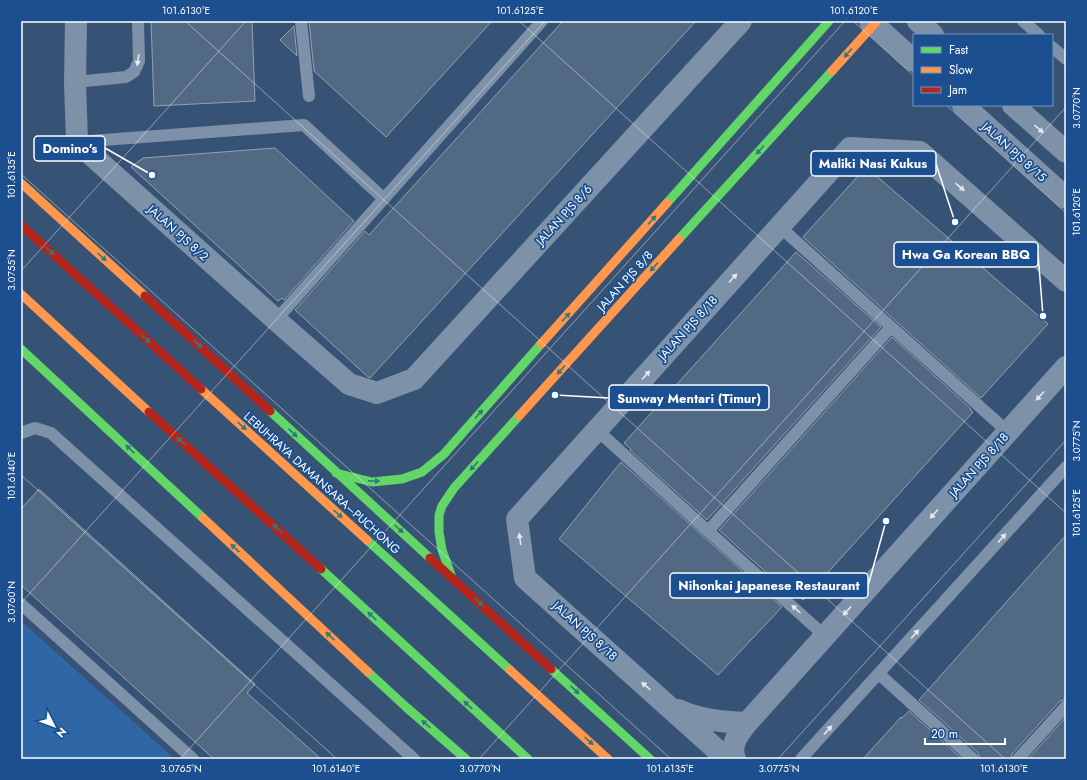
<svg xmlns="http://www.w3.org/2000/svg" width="1087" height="780" font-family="Jost,sans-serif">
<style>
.green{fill:#2f66a5}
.building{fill:#526984;stroke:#92a2b6}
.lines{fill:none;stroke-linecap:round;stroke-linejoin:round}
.lane{stroke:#7d92a8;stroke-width:12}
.street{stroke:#7d92a8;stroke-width:22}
.fast{stroke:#63d668;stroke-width:9}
.slow{stroke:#ff974d;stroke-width:9}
.jam{stroke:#b3261e;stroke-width:9}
.oneway{fill:#317883}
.oneway2{fill:#e5e9ee}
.ticks{fill:none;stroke:#fff;stroke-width:1;stroke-opacity:0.45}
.labels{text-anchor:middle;stroke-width:3.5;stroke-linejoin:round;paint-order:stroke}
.street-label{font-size:12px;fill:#fff;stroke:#1b4f8f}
.leader{fill:none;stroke:#fff;stroke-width:1.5}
.callout-dot{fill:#fff;stroke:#1b4f8f;stroke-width:1.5}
.callout{fill:#1b4f8f;stroke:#fff;stroke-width:1.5}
.callout-label{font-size:13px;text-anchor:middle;font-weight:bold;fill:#fff}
.neatline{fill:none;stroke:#fff;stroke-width:1.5}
.ticks-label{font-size:10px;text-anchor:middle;fill:#fff}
</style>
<rect width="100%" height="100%" fill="#365274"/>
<path class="green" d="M 21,621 L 175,759 L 21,759 Z"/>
<path class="building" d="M 151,21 L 252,21 L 255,101 L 154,106 Z
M 309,21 L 492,21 L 386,137 L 314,71 Z
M 563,21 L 696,21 L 370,378 L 368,377 L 295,310 L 365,231 L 369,235 Z
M 294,26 L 297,56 L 280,40 Z
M 275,148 L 354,221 L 284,300 L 282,298 L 278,301 L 131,167 L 143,158 Z
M 866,167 L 1048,324 L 981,398 L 803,237 Z
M 796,252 L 881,327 L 707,520 L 630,450 L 631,449 L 624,443 Z
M 892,337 L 971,409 L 970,410 L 973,412 L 803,600 L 795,593 L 792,596 L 719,530 Z
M 621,462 L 782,607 L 718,675 L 559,539 Z
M 39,489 L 255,684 L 247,693 L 321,759 L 214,759 L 21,585 L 21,509 Z
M 1066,535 L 1066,699 L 1060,701 L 1012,754 L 1011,759 L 980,759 L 978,753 L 919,700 Z
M 909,711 L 962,759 L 863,759 L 901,717 L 902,718 Z
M 1066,717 L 1066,759 L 1028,759 Z"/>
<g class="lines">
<path class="lane" d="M 301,21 L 309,96
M 1023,21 L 1039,35
M 1052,47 L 1066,59
M 75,82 L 126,77 L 134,72 L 139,61 L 138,21
M 77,142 L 304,125 L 384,199
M 779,226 L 1008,432
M 276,320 L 542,21
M 597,430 L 708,531 L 891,327
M 21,433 L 35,428 L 51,433 L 414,759
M 708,531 L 825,636
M 21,604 L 193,759
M 879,674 L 973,759
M 801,759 L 1066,467
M 1018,759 L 1066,706"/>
<path class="street" d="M 76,21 L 75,82 L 77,142 L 276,320 L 349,384 L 377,393 L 414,379 L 741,21
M 870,21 L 914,61
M 918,21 L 933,35
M 963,105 L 1066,198
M 1013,105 L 1066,152
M 678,710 C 700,720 722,722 747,723
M 727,759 L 525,578 L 517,519 L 850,148 L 920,152 L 1066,281
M 735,759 C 729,745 739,733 747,723 L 1066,367"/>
<path class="fast" d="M 667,203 L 829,21
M 679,239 L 832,71
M 21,349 L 203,518
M 270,411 L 430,558
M 336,473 L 372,482 L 402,479 L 422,472 L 444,454 L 541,344
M 367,540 L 510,670
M 321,569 L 528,759
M 451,575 L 442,550 L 439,532 L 439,515 L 442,506 L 454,488 L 519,416
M 551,669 L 650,759
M 368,672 L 406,707 L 466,759"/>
<path class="slow" d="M 832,71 L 877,21
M 21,183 L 145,296
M 21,294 L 149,412
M 541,344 L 667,203
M 201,389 L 367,540
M 519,416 L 679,239
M 203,518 L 368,672
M 510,670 L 608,759"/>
<path class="jam" d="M 21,225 L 201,389
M 145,296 L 270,411
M 149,412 L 321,569
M 430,558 L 551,669"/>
</g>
<defs><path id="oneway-solid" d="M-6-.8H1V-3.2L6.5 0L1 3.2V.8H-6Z"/></defs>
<g class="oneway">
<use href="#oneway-solid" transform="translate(848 53) rotate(132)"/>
<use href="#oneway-solid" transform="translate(760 150) rotate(132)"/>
<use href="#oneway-solid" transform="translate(652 220) rotate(-48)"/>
<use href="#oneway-solid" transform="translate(50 251) rotate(42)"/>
<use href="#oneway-solid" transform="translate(102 257) rotate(42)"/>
<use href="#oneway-solid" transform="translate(654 267) rotate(132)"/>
<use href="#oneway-solid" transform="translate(566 317) rotate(-48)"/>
<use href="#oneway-solid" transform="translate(146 339) rotate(42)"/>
<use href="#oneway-solid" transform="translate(198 344) rotate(43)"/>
<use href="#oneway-solid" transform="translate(561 370) rotate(132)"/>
<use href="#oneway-solid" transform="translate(479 414) rotate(-48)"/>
<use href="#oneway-solid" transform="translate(242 426) rotate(42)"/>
<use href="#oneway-solid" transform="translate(293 433) rotate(43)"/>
<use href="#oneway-solid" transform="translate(181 441) rotate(-137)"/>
<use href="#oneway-solid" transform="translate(130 449) rotate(-137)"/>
<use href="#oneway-solid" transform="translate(474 466) rotate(132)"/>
<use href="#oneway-solid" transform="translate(374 481) rotate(1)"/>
<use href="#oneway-solid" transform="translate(338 514) rotate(42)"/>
<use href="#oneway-solid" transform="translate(277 528) rotate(-137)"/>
<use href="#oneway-solid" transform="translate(399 529) rotate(42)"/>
<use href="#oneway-solid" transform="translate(235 548) rotate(-137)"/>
<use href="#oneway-solid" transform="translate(479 602) rotate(43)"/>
<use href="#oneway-solid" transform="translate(372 616) rotate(-137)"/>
<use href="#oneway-solid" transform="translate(330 636) rotate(-137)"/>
<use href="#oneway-solid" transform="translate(575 690) rotate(43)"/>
<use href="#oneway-solid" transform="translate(468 705) rotate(-137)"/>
<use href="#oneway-solid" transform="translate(426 724) rotate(-139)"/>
<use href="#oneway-solid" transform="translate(589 741) rotate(42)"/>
</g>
<g class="oneway2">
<use href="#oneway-solid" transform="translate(138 60) rotate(99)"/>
<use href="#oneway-solid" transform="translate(1039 129) rotate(41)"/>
<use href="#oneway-solid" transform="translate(960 187) rotate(41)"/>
<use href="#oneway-solid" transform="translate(733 278) rotate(-48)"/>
<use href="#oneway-solid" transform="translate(646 375) rotate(-48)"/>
<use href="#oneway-solid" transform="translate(1040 396) rotate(132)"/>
<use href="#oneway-solid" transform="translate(934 514) rotate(132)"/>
<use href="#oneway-solid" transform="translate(1002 538) rotate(-48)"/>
<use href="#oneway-solid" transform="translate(520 539) rotate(-98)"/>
<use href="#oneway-solid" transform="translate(796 609) rotate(-138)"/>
<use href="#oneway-solid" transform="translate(847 611) rotate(132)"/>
<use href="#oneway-solid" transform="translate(915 634) rotate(-48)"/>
<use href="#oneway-solid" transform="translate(646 686) rotate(-138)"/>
<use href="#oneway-solid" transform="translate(828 730) rotate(-48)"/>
</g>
<path class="ticks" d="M 185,21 L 1005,759M 519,21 L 1066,513M 853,21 L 914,76M 946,105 L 1066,213M 21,174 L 671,759M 21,271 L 246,21M 21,475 L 337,759M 21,603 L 545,21M 180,759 L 845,21M 479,759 L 1066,107M 778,759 L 1066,440"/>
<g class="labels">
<g class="street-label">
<text transform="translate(1014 152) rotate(42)" y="4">JALAN PJS 8/15</text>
<text transform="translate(564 215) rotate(-48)" y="4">JALAN PJS 8/6</text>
<text transform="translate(178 233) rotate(42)" y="4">JALAN PJS 8/2</text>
<text transform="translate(625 281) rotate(-48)" y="4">JALAN PJS 8/8</text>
<text transform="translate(688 328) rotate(-48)" y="4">JALAN PJS 8/18</text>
<text transform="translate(979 465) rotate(-48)" y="4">JALAN PJS 8/18</text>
<text transform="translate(322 483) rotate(42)" y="4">LEBUHRAYA DAMANSARA–PUCHONG</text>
<text transform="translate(585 631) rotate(42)" y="4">JALAN PJS 8/18</text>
</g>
</g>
<path class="leader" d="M152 175L105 148M955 222L936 164M1043 316L1038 254M555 395L609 398M886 521L868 586"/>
<g class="callout-dot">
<circle cx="152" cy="175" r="4"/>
<circle cx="955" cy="222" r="4"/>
<circle cx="1043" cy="316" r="4"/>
<circle cx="555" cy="395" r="4"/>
<circle cx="886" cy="521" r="4"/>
</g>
<g class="callout">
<rect x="34" y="136" width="71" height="25" rx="4"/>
<rect x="811" y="151" width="125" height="25" rx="4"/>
<rect x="894" y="242" width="144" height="25" rx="4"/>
<rect x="609" y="385" width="160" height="25" rx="4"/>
<rect x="670" y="573" width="198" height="25" rx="4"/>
</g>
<g class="callout-label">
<text x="70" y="153">Domino's</text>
<text x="873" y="168">Maliki Nasi Kukus</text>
<text x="966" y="259">Hwa Ga Korean BBQ</text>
<text x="689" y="403">Sunway Mentari (Timur)</text>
<text x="769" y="590">Nihonkai Japanese Restaurant</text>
</g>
<rect width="1087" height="780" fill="none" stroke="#1b4f8f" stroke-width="44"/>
<rect x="913" y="34" width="140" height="72" fill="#1b4f8f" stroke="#7695bc"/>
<rect x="921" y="47" width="20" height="6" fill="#63d668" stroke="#7695bc"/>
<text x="949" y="54" font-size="12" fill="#ffffff">Fast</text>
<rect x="921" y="67" width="20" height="6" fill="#ff974d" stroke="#7695bc"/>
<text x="949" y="74" font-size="12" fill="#ffffff">Slow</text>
<rect x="921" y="87" width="20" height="6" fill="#b3261e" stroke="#7695bc"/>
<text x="949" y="94" font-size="12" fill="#ffffff">Jam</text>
<g transform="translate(54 726) rotate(132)" stroke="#1b4f8f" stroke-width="3" paint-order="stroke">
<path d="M0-3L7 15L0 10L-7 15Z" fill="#ffffff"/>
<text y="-6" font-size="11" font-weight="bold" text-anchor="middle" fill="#ffffff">N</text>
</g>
<path d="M925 738v6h80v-6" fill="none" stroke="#ffffff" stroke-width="2"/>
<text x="931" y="738" font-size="12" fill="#ffffff" stroke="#1b4f8f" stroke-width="3" paint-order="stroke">20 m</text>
<rect x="22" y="22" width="1043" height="736" class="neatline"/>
<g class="ticks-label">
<text x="186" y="14">101.6130°E</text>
<text x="520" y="14">101.6125°E</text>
<text x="854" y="14">101.6120°E</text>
<text transform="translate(1076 108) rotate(-90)" y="4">3.0770°N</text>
<text transform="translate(11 175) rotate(-90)" y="4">101.6135°E</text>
<text transform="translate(1076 212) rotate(-90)" y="4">101.6120°E</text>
<text transform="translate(11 270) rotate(-90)" y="4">3.0755°N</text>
<text transform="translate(1076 441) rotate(-90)" y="4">3.0775°N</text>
<text transform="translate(11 476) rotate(-90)" y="4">101.6140°E</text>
<text transform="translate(1076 513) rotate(-90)" y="4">101.6125°E</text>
<text transform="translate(11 602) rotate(-90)" y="4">3.0760°N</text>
<text x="181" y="772">3.0765°N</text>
<text x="336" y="772">101.6140°E</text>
<text x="480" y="772">3.0770°N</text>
<text x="670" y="772">101.6135°E</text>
<text x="779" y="772">3.0775°N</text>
<text x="1004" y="772">101.6130°E</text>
</g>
</svg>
